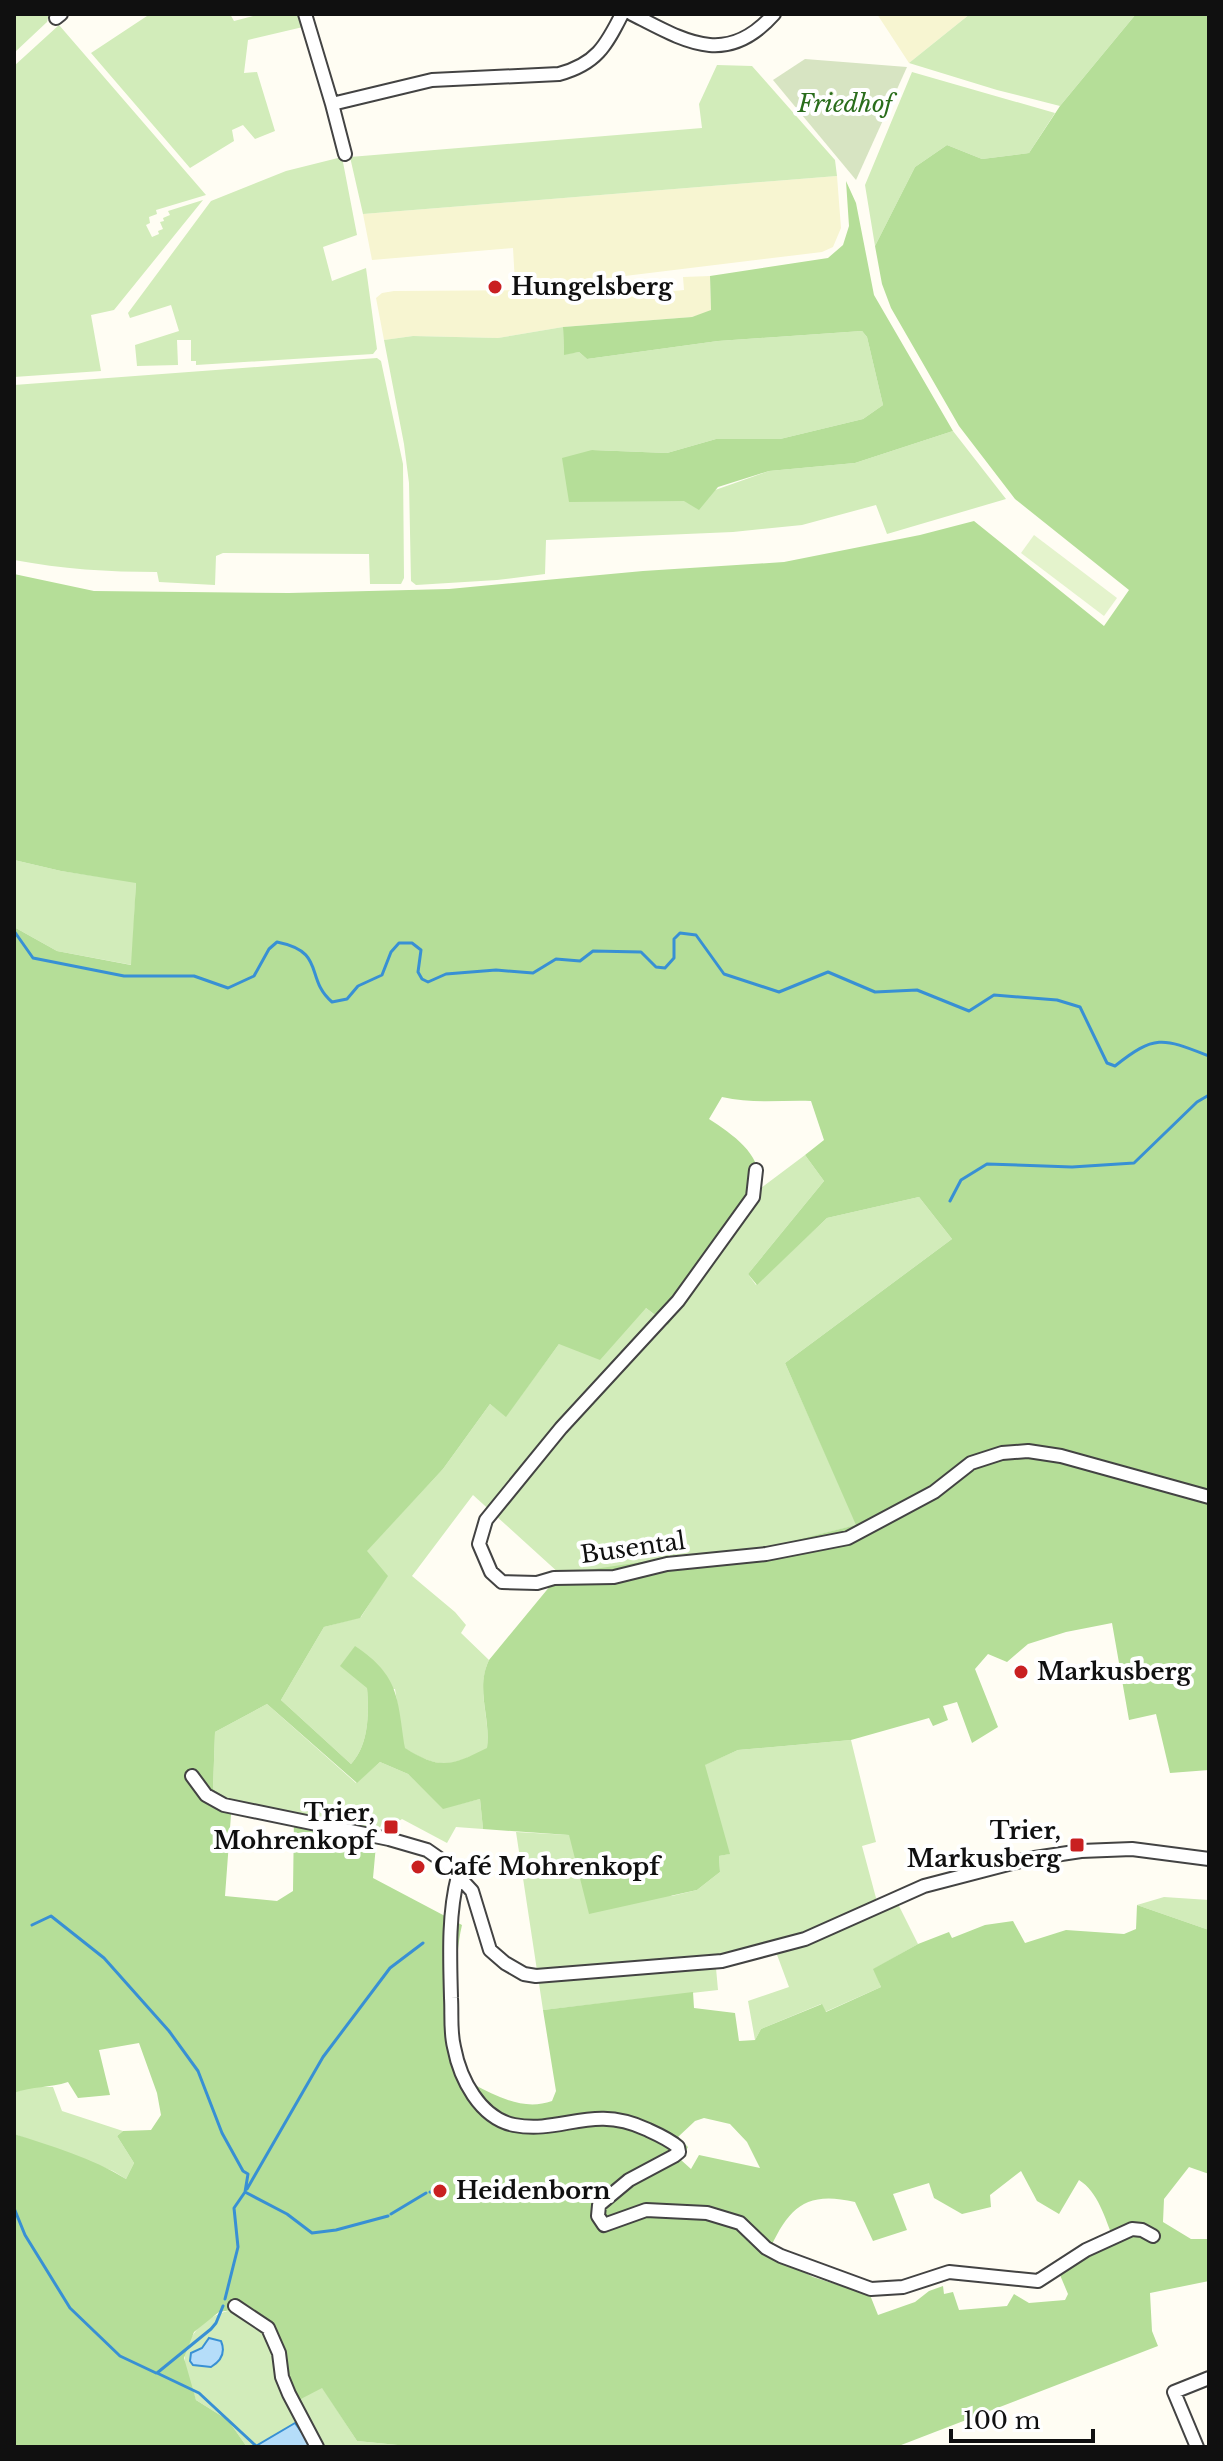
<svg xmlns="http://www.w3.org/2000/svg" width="1223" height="2461" font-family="'Libre Baskerville',serif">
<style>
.farmland{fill:#f7f5d1}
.green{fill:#d2ecba}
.forest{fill:#b5de98;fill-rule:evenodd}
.cemetery{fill:#d7e4c2}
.pitch{fill:#e4f3cc}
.water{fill:#b5ddf9;stroke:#3890d4;stroke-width:2}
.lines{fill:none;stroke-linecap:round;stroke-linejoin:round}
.stream{stroke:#3890d4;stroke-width:3}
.minor-casing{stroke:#434343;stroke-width:16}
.minor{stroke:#fff;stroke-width:12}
.poi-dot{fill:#c92021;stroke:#fff;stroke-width:3}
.labels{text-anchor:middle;stroke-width:8;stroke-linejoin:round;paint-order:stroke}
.park-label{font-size:24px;font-style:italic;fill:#2a6d1c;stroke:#fff}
.poi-label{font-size:24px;font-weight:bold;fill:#101010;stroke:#fff;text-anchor:start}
.street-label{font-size:24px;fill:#101010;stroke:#fff}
</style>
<rect width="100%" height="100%" fill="#fffdf3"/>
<path class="farmland" d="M 877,14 L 970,14 L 909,63 Z
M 837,176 L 841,228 L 833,247 L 822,252 L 584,281 L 515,283 L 513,248 L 372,260 L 363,214 Z
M 710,276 L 711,311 L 692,317 L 563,327 L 498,338 L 413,336 L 384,340 L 376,298 L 382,293 L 394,291 L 564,290 L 566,302 L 684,290 L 683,277 Z"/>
<path class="green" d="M 14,14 L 49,14 L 47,22 L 14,53 Z
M 150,14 L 230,14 L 234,21 L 261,14 L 300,14 L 303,27 L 248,40 L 244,73 L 257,72 L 275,131 L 255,139 L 243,125 L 232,130 L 234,141 L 190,168 L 91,53 Z
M 970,14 L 1136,14 L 1060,106 L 997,90 L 909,63 Z
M 59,25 L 206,195 L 156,210 L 157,214 L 149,217 L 150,223 L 146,225 L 152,237 L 159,234 L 158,231 L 163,229 L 160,222 L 164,221 L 163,218 L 170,215 L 168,211 L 203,200 L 114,310 L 91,315 L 101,371 L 14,377 L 14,66 Z
M 717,65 L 752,66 L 835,160 L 837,176 L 363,214 L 350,157 L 702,128 L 699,104 Z
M 912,72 L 1055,113 L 1029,153 L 982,159 L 947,145 L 915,167 L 875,246 L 865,185 Z
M 342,157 L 357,235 L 323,247 L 332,281 L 366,268 L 377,349 L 373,354 L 196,365 L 196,361 L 191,361 L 191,340 L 177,340 L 178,365 L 137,366 L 135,345 L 179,331 L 171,305 L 130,318 L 128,313 L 211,201 L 286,171 Z
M 563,327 L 564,354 L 579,352 L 587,359 L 718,341 L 862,331 L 867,337 L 883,405 L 863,419 L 780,439 L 716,439 L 667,453 L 592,450 L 569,501 L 684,501 L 769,471 L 855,463 L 953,431 L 1006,499 L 887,534 L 876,505 L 802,525 L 733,532 L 546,540 L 545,574 L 497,580 L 416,585 L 411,581 L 409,483 L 404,444 L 384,340 L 413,336 L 498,338 Z
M 377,358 L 381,361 L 403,464 L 404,578 L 401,584 L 370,584 L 369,554 L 223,553 L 216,556 L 215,585 L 159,582 L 157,572 C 108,572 62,569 14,560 L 14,385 Z
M 14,860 L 61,871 L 136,882 L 132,965 L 57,951 L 14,927 Z
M 805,1155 L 824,1181 L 748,1274 L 756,1285 L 827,1218 L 919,1197 L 952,1239 L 785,1363 L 857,1525 L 768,1547 L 560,1574 L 473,1495 L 412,1576 L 455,1612 L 466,1625 L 461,1633 L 489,1660 C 475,1690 491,1718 487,1749 C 451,1766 440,1770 404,1748 L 395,1689 L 367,1688 C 369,1713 369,1745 351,1764 L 281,1700 L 324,1627 L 361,1617 L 387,1576 L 366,1551 L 443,1469 L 490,1404 L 506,1416 L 559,1344 L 646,1308 L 667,1325 L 757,1200 L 761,1188 Z
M 267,1704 L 356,1783 L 380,1762 L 408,1774 L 443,1808 L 480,1799 L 483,1829 L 456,1827 L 447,1843 L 402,1819 L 396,1823 L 384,1819 L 377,1834 L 232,1801 L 213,1789 L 215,1732 Z
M 851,1740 L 876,1842 L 862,1846 L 879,1909 L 897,1902 L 918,1944 L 874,1969 L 881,1987 L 825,2012 L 821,2004 L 761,2029 L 755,2040 L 748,2001 L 789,1987 L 773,1944 L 715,1957 L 718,1990 L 543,2010 L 516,1832 L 569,1835 L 672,1896 L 697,1890 L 720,1872 L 719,1856 L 729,1854 L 704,1765 L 738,1750 Z
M 1164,1897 L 1209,1900 L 1209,1930 L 1137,1905 Z
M 29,2087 L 53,2087 L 62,2111 L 123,2131 L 117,2136 L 134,2163 L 126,2179 L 113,2171 L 14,2134 L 14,2093 Z
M 232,2310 L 260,2315 L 274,2329 L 322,2387 L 357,2441 L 418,2447 L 247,2447 L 228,2420 L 196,2400 C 192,2388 183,2369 185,2356 C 188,2332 209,2314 232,2310 Z"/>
<path class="forest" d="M 1136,14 L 1209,14 L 1209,1770 L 1170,1773 L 1156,1714 L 1129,1720 L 1112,1623 L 1066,1632 L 1028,1644 L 1007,1662 L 988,1654 L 975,1669 L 998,1727 L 972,1743 L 957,1702 L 943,1706 L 948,1720 L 933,1726 L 929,1718 L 851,1740 L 738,1750 L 705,1765 L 730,1854 L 719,1856 L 720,1872 L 697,1890 L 589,1914 L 569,1835 L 483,1829 L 480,1799 L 443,1809 L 408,1774 L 380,1762 L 357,1783 L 267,1704 L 215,1732 L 213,1789 L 232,1801 L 225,1896 L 277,1901 L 293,1891 L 294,1816 L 377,1834 L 373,1878 L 462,1925 C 455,1954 454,2007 457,2037 C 458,2053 466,2069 473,2084 C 498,2097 524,2111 552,2101 L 556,2091 L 543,2010 L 693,1992 L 694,2008 L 735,2013 L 739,2041 L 755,2040 L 761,2029 L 822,2004 L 826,2012 L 881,1987 L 873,1969 L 918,1944 L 949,1932 L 952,1938 L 985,1925 L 1013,1921 L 1025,1943 L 1066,1930 L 1124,1934 L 1136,1929 L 1137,1905 L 1209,1930 L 1209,2174 L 1189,2167 L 1164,2199 L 1163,2222 L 1191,2239 L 1209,2239 L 1209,2281 L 1150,2293 L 1152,2331 L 1158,2346 L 896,2447 L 418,2447 L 357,2441 L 322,2388 L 297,2401 L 286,2378 L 274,2329 L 260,2315 L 232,2310 L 219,2312 L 194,2332 L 184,2358 L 196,2400 L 228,2420 L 247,2447 L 14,2447 L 14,2134 C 52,2146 92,2158 126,2179 L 134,2163 L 117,2136 L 123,2131 L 151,2130 L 161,2115 L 157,2093 L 139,2043 L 99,2050 L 110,2095 L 78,2098 L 68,2082 C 50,2088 32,2086 14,2093 L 14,927 L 57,951 L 131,965 L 136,883 L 61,871 L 14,860 L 14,574 L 94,591 L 289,593 L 449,589 L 643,571 L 784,562 L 920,535 L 974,521 L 1104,626 L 1129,590 L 1015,499 L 959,426 L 891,308 L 882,284 L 875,246 L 915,167 L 947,145 L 982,159 L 1029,153 L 1060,106 ZM 722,1097 C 751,1104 781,1100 811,1101 L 824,1140 L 805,1155 L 824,1181 L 748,1274 L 757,1285 L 827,1218 L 919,1197 L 952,1239 L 785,1363 L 856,1525 L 768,1547 L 669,1558 L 560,1574 L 489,1660 C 475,1689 491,1717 487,1748 C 451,1766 440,1770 405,1748 C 397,1698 400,1676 355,1646 L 340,1666 L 367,1688 C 369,1713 369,1745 351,1764 L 281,1700 L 324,1627 L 360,1618 L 388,1576 L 367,1551 L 443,1469 L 490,1404 L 506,1417 L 559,1344 L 600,1360 L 646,1308 L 668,1325 L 757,1200 C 770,1160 738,1138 709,1119 ZM 704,2118 L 730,2124 L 747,2142 L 760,2168 L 699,2155 L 691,2169 L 681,2160 L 688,2147 L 678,2137 L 695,2121 ZM 1021,2171 L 1037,2201 L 1059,2214 L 1079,2180 C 1098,2192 1105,2218 1113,2238 L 1060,2275 L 1068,2294 L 1065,2300 L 1029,2303 L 1014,2294 L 1007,2306 L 959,2310 L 953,2292 L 944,2294 L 943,2286 L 929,2291 L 915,2302 L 878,2315 L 870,2295 L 813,2277 L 768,2253 C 788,2209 804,2190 855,2202 L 873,2241 L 907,2230 L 893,2194 L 929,2183 L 934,2198 L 962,2214 L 991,2207 L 990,2195 Z
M 846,181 L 856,203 L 874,295 L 953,431 L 855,463 L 769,471 L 718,487 L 699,510 L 684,501 L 569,502 L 562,458 L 592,450 L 667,453 L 716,439 L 780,439 L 863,419 L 883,405 L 867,337 L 862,331 L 718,341 L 587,359 L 579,352 L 564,355 L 563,327 L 692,317 L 711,310 L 710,276 L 828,258 L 843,245 L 849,226 Z"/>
<path class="cemetery" d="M 805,59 L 907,67 L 856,180 L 773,80 Z"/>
<path class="pitch" d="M 1034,535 L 1117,598 L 1104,616 L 1021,553 Z"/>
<path class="water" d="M 209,2338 L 221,2341 C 226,2353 221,2361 211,2367 L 193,2365 L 190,2361 L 191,2353 L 202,2348 Z
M 295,2423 L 312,2447 L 257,2447 L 256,2446 Z"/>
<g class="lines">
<path class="stream" d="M 14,931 L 33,958 L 124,976 L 194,976 L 228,988 L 254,976 L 269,949 L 277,942 C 327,952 304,978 332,1002 L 347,999 L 358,986 L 382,975 L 391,952 L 399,943 L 412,943 L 421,950 L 418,972 L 422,979 L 428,982 L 446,974 L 496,970 L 533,973 L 556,959 L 580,961 L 593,951 L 641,952 L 656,967 L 665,968 L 674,958 L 674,939 L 680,933 L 696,935 L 724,974 L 779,992 L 828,972 L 875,992 L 917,990 L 969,1011 L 994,995 L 1057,1000 L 1080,1007 L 1107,1063 L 1115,1066 C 1155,1034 1163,1038 1209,1056
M 950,1201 L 961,1180 L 987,1164 L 1072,1167 L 1134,1163 L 1197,1102 L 1209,1095
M 32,1925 L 51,1916 L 104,1958 L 169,2031 L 198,2071 L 222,2133 L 243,2171 L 248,2174 L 245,2192
M 247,2189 L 323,2057 L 390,1968 L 423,1943
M 430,2192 L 440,2191
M 14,2208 L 25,2235 L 70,2308 L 120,2356 L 156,2373
M 391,2214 L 426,2193
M 225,2299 L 238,2247 L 234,2208 L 245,2192 L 287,2214 L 312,2233 L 336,2230 L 388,2216
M 223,2306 L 216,2323 L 211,2329 L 157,2373 L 199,2393 L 256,2446 L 265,2447"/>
<g class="minor-casing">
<path id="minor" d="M 305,14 L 332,104
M 632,14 C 685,41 726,68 774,14
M 56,18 L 61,14
M 345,154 L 332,104 L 432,80 L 559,74 C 596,64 606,46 622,14
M 756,1170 L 753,1197 L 678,1301 L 561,1428 L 486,1520 L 479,1544 L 491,1572 L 502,1582 L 537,1583 L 554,1578 L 614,1577 L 667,1564 L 766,1554 L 848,1538 L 934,1492 L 971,1463 L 1002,1453 L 1028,1451 L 1061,1456 L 1209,1497
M 192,1776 L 206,1795 L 224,1805 L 389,1839 L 427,1850 L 447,1864 L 472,1891 L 490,1950 L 505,1963 L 524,1974 L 536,1976 L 722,1961 L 805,1939 L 924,1886 L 1028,1859 L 1081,1851 L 1132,1849 L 1209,1859
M 458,1876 C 448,1915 450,1957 451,1998 C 452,2014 450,2031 454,2047 C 460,2079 480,2118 514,2125 C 563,2134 591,2104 646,2129 C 657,2134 669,2139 678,2147 L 679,2152 L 674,2156 L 629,2180 L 599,2205 L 598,2216 L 604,2225 L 646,2210 L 707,2213 L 740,2223 L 766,2248 L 781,2256 L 871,2289 L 903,2287 L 949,2272 L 1038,2281 L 1086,2250 L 1132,2229 L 1142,2230 L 1153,2236
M 235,2306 L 268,2328 L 279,2353 L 282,2377 L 289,2394 L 317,2447
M 1197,2447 L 1174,2392 L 1209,2378"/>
</g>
<use href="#minor" class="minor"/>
</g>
<g class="poi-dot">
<circle cx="495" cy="287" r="8"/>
<circle cx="1021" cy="1672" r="8"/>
<rect x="383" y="1819" width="16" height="16" rx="4"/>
<rect x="1069" y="1837" width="16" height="16" rx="4"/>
<circle cx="418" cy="1867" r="8"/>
<circle cx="440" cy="2191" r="8"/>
</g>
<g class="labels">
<g class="park-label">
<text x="845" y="112">Friedhof</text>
</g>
<g class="poi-label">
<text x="511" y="295">Hungelsberg</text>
<text x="1037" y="1680">Markusberg</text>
<text x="375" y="1821" text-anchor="end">Trier,<tspan x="375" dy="28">Mohrenkopf</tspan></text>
<text x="1061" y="1839" text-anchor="end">Trier,<tspan x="1061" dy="28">Markusberg</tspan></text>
<text x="434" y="1875">Café Mohrenkopf</text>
<text x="456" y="2199">Heidenborn</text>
</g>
<g class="street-label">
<text transform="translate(633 1548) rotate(-8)" y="8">Busental</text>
</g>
</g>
<rect width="1223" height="2461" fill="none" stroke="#101010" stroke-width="32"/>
<path d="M951 2429v12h142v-12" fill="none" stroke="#101010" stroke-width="4"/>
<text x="963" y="2429" font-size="24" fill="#101010" stroke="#ffffff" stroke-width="6" paint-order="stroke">100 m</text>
</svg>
